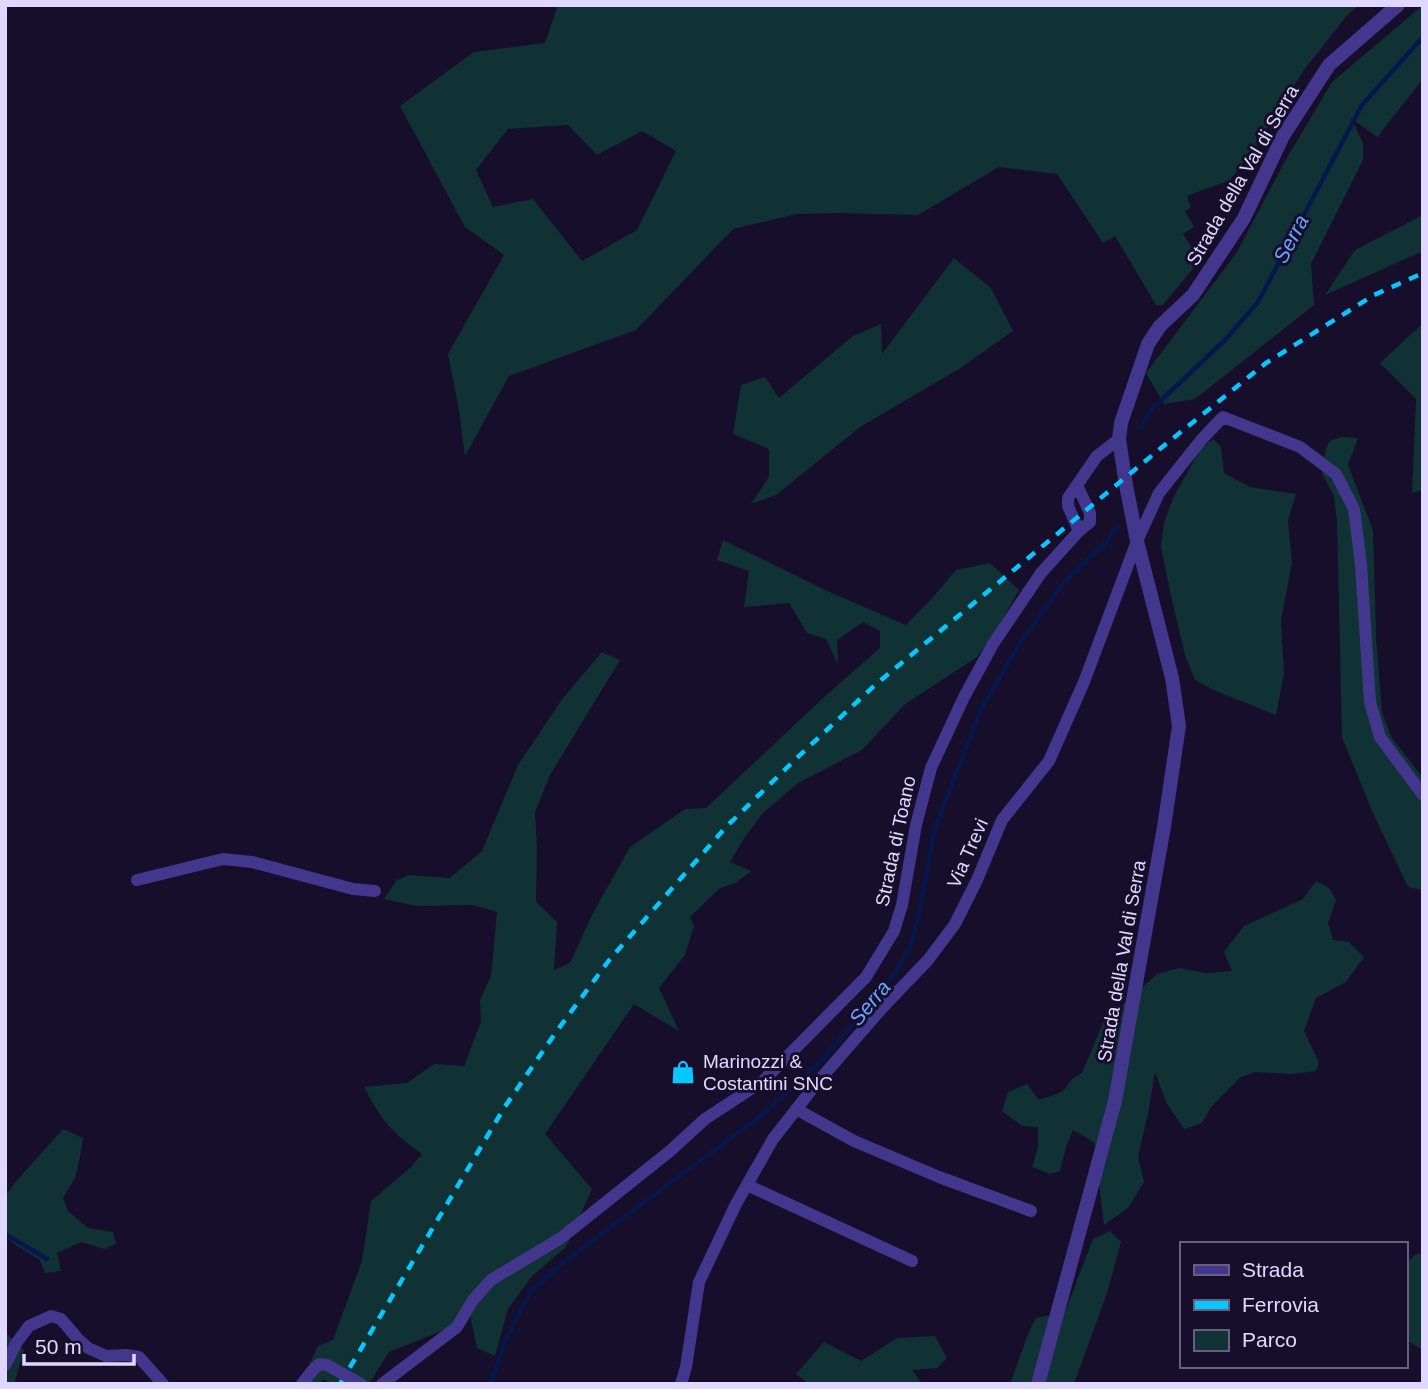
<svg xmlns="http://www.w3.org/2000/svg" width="1428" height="1389" font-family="Arial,sans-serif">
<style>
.green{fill:#113235;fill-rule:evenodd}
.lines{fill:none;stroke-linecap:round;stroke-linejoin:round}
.stream{stroke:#06174c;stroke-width:4.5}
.minor{stroke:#43368d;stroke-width:12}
.tertiary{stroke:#43368d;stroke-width:14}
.rail{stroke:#04c8ff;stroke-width:4.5;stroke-dasharray:10 9;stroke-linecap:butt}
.minor-bridge{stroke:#43368d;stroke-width:12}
.labels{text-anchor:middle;stroke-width:6;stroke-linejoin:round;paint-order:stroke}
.street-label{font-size:19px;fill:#e1d8ff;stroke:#160e2a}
.poi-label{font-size:19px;fill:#e1d8ff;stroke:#160e2a;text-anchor:start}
.water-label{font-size:21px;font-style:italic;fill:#66a6ff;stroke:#160e2a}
</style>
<rect width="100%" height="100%" fill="#160e2a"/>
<path class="green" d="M 558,5 L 1360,5 L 1349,13 L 1304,70 L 1256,146 L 1230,180 L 1187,196 L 1191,207 L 1185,211 L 1194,227 L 1183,234 L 1200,260 L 1163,305 L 1156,305 L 1115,236 L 1103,243 L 1057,174 L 999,167 L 918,215 L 839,213 L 797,214 L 733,229 L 636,330 L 509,376 L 465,456 L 458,404 L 448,354 L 504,255 L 465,227 L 400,106 L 474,52 L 545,43 ZM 568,125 L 597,155 L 642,131 L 676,151 L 637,230 L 582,261 L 533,199 L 493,207 L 476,170 L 508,129 Z
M 1423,5 L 1423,79 L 1377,137 L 1351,118 L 1363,143 L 1363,160 L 1311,264 L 1314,305 L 1195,399 L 1164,404 L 1146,373 L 1237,252 L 1285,161 L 1332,82 Z
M 1423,215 L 1423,251 L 1325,295 L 1355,250 Z
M 954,258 L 991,288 L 1013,331 L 959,369 L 860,427 L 776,495 L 751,504 L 769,477 L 769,449 L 733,434 L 741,385 L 765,377 L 779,398 L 853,336 L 881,324 L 882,354 Z
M 1423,323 L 1423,490 L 1412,493 L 1416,399 L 1380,363 Z
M 1341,437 L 1358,438 L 1348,465 L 1373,530 L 1376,637 L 1382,713 L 1392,738 L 1423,778 L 1423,890 L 1408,887 L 1372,811 L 1342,737 L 1337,522 L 1334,496 L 1322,474 L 1326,448 L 1330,441 Z
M 1213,439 L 1221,447 L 1224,473 L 1250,487 L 1296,494 L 1288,521 L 1292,563 L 1281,620 L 1284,674 L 1276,715 L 1214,690 L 1195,680 L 1185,655 L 1171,596 L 1161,547 L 1164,522 L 1173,498 L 1201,448 Z
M 723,540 L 825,590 L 906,625 L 934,596 L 956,570 L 990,563 L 1019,590 L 998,627 L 977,657 L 904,705 L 862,750 L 798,783 L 762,814 L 743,840 L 730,862 L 751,871 L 736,883 L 720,888 L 690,917 L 694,926 L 685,955 L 659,988 L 679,1031 L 634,1004 L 545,1134 L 592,1189 L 566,1247 L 532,1276 L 508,1309 L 495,1356 L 477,1348 L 470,1315 L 442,1331 L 389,1352 L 369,1384 L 332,1384 L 323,1379 L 320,1384 L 300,1384 L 318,1346 L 333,1340 L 362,1261 L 371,1201 L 411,1167 L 422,1154 C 391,1132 382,1121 364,1087 L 407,1083 L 434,1064 L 464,1066 L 481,1022 L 480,1000 L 491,976 L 497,912 L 473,905 L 416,906 L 384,899 L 396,881 L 408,875 L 450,878 L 482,851 L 518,765 L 563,698 L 602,652 L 620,660 L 550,775 L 535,812 L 537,848 L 536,902 L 557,922 L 554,970 L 570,963 L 592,915 L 630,847 L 685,809 L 706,808 L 822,699 L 880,648 L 880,631 L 863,622 L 837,640 L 838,664 L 826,639 L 807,633 L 789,603 L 744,607 L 749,571 L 717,560 Z
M 1316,881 L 1329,888 L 1336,900 L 1328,923 L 1333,940 L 1349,942 L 1364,957 L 1346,982 L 1316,998 L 1304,1031 L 1319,1062 L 1316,1071 L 1291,1074 L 1256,1072 L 1241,1077 L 1211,1107 L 1202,1123 L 1184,1129 L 1166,1102 L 1155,1072 L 1148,1114 L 1138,1156 L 1144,1182 L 1128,1208 L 1104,1225 L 1094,1142 L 1073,1130 L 1066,1147 L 1060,1171 L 1050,1174 L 1032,1167 L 1038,1147 L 1038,1127 L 1022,1126 L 1002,1111 L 1008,1092 L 1027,1084 L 1039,1100 L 1062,1092 L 1072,1079 L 1082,1073 L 1103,1023 L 1157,974 L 1179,968 L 1207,973 L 1232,971 L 1224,952 L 1244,926 L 1303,899 Z
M 63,1129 L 83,1138 L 80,1157 L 75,1178 L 63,1198 L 68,1211 L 88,1228 L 113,1232 L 116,1244 L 105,1249 L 81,1242 L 57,1253 L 61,1271 L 45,1273 L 40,1260 L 14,1244 L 5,1235 L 5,1196 L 17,1180 Z
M 1110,1231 L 1121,1242 L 1107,1293 L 1074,1384 L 1010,1384 L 1028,1334 L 1036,1318 L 1065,1312 L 1093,1239 Z
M 1416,1254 L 1423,1254 L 1423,1350 L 1405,1339 L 1405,1265 Z
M 5,1332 L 24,1350 L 14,1384 L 5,1384 Z
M 935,1336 L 947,1358 L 937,1368 L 912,1370 L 922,1384 L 809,1384 L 796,1374 L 824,1342 L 861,1361 L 897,1338 Z"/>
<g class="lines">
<path class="stream" d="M 1140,428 L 1153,408 L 1226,339 L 1258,302 L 1362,105 L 1423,37
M 5,1234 L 47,1259
M 490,1384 L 507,1337 L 531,1291 L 565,1261 L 762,1115 L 822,1060 L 890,980 L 910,948 L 917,923 L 935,828 L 981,709 L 1020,643 L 1065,581 L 1106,542 L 1118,525"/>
<path class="minor" d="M 1079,531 L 1068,506 L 1068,498 L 1097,456 L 1119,439
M 137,880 L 223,859 L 252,862 L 353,889 L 375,891
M 796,1109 L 854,1141 L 939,1177 L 1031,1211
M 747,1185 L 912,1261
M 5,1365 L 17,1342 L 29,1326 L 51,1316 L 61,1319 L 78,1339 L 88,1348 L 106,1356 L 126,1355 L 139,1357 L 163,1384
M 302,1384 L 312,1371 L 319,1364 L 327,1365
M 382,1384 L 457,1327 L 473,1300 L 491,1280 L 561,1238 L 670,1151 L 705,1119 L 763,1081 L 866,977 L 894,931 L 902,905 L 916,825 L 931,768 L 964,697 L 993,644 L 1041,573 L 1079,531 L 1090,522 L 1090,513 L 1077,485
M 681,1384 L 686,1367 L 699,1282 L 736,1204 L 773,1139 L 816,1084 L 883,1007 L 928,960 L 955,924 L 977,880 L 1002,820 L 1049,761 L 1084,682 L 1137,541 L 1159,493 L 1202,439 L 1223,417 L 1300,447 L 1336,474 L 1354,509 L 1361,565 L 1370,702 L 1380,737 L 1423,795"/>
<path class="tertiary" d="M 1038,1384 L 1115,1101 L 1164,827 L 1179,726 L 1172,678 L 1137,541 L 1126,485 L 1119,439 L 1121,423 L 1148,344 L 1160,326 L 1193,295 L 1244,218 L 1283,136 L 1329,65 L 1398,5"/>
<path class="rail" d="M 340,1384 L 504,1108 L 556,1032 L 610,959 L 726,827 L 800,755 L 875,685 L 1161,448 L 1266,363 L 1374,295 L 1423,273"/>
<path class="minor-bridge" d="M 327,1365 L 361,1384"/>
</g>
<defs>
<g id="shop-bare" transform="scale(1.89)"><path d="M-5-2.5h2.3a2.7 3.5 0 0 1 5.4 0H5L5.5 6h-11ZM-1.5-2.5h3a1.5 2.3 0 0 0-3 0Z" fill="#04c8ff" stroke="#160e2a" stroke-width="2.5" paint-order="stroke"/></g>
</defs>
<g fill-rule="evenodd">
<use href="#shop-bare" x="683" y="1072"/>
</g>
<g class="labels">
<g class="street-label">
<text transform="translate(1242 175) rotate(-60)" y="7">Strada della Val di Serra</text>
<text transform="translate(895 841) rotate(-78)" y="7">Strada di Toano</text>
<text transform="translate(967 853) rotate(-66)" y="7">Via Trevi</text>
<text transform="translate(1121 961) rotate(-80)" y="7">Strada della Val di Serra</text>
</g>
<g class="poi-label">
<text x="703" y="1068">Marinozzi &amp;<tspan x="703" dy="22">Costantini SNC</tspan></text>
</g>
<g class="water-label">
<text transform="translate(1291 239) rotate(-62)" y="7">Serra</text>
<text transform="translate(870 1003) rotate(-50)" y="7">Serra</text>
</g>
</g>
<rect width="1428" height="1389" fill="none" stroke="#e1d8ff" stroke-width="14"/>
<rect x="1180" y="1242" width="228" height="126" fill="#160e2a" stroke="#675f7f" stroke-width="2"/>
<rect x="1194" y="1265" width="35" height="10" fill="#43368d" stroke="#675f7f" stroke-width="2"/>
<text x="1242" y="1277" font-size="21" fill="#e1d8ff">Strada</text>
<rect x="1194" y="1300" width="35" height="10" fill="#04c8ff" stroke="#675f7f" stroke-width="2"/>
<text x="1242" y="1312" font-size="21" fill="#e1d8ff">Ferrovia</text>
<rect x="1194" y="1330" width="35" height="21" fill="#113235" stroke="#675f7f" stroke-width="2"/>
<text x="1242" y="1347" font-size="21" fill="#e1d8ff">Parco</text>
<path d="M24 1354v10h110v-10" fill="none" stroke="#e1d8ff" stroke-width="3.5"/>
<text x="35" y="1354" font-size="21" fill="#e1d8ff" stroke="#160e2a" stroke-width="5" paint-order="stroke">50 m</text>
</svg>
